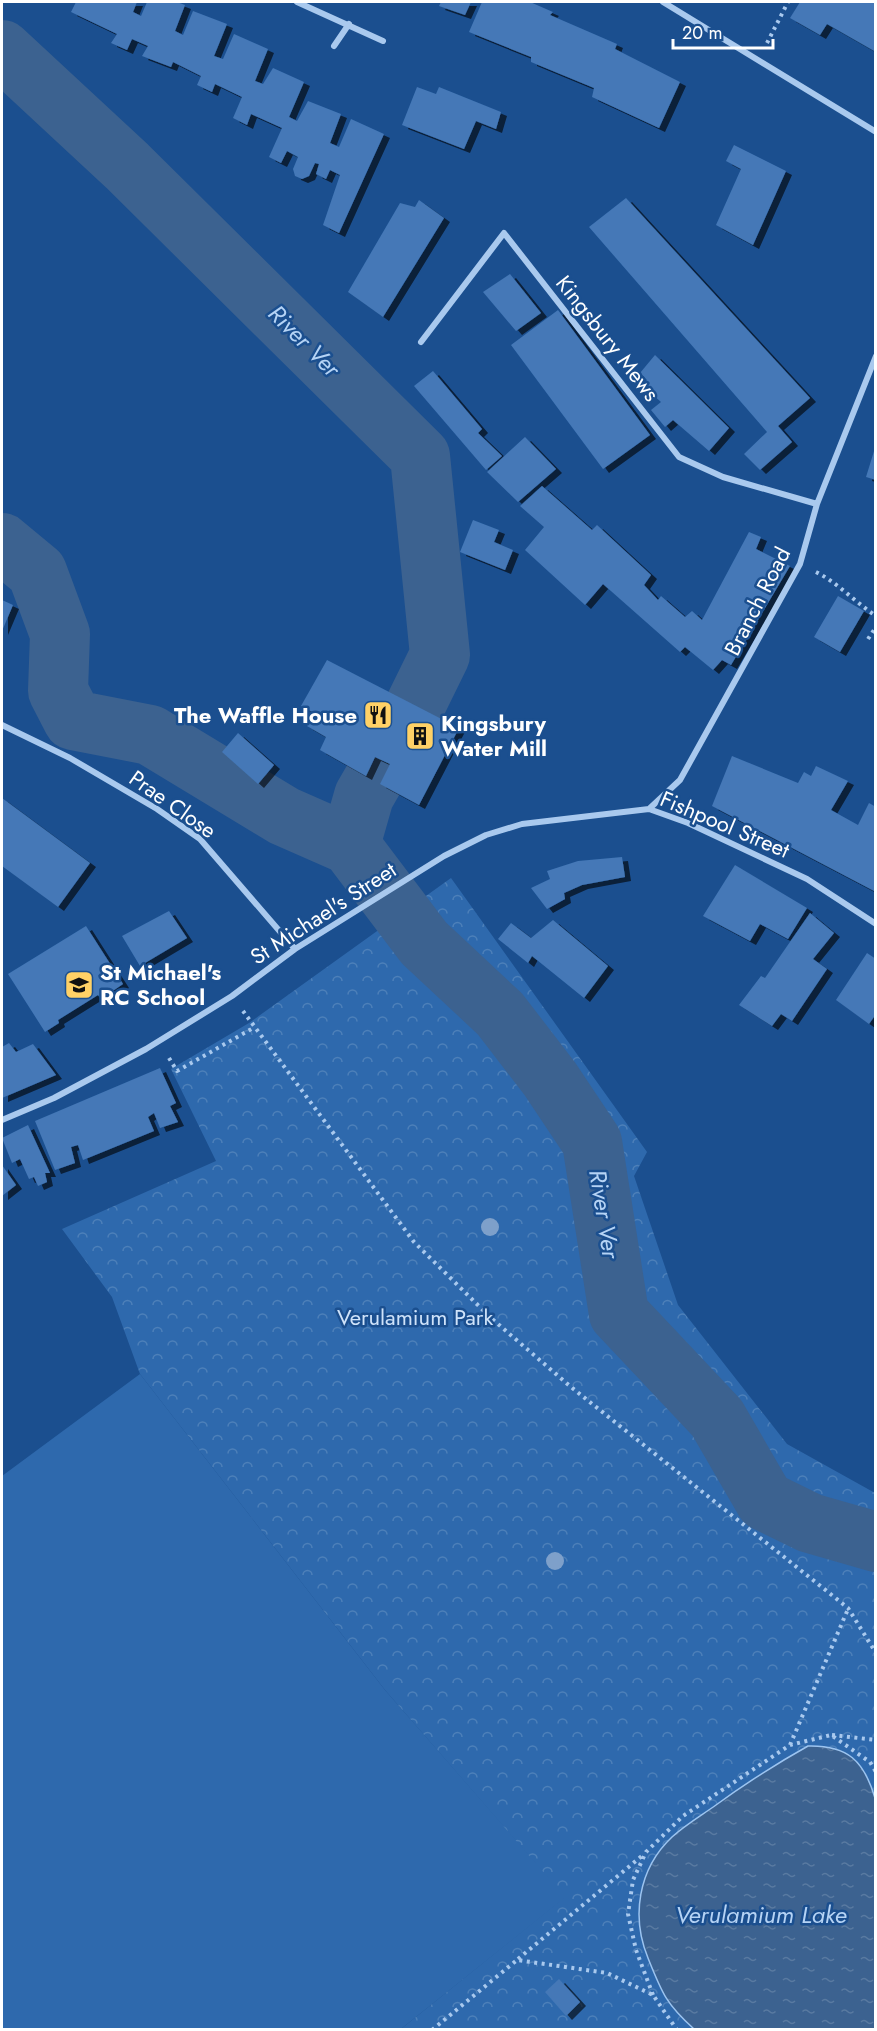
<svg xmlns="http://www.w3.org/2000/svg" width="877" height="2031" font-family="Jost,sans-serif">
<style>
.grass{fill:#2e69ad}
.park{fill:url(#park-crowns)}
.water{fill:url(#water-ripples);stroke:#9cc4f0;stroke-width:1.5}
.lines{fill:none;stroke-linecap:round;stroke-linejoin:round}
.river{stroke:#3c6290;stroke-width:60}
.building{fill:#4478b7;filter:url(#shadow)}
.path{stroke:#a9c9ee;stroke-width:4;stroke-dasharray:3 4.5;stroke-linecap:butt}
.street{stroke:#a9c9ee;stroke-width:6}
.tree{fill:#7ea0ca}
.labels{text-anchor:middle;stroke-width:5;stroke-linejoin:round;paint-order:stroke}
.street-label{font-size:22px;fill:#fff;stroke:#1b4f8f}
.poi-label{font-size:22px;font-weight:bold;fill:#fff;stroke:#1b4f8f;text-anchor:start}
.park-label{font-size:22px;fill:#cfe3fa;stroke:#1b4f8f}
.water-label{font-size:24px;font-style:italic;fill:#b5d3f5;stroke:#1b4f8f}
</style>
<defs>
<pattern id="park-crowns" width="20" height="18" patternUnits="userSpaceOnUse" patternTransform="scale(1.5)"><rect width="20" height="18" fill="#2e69ad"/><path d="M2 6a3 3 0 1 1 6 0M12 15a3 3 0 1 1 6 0" fill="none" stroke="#4d80b9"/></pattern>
<pattern id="water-ripples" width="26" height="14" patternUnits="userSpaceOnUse" patternTransform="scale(1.5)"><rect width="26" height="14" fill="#3c6290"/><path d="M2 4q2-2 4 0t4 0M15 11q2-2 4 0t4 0" fill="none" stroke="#597aa1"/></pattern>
<filter id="shadow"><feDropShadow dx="6" dy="4" stdDeviation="0" flood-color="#0009"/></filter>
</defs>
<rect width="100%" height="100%" fill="#1b4f8f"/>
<path class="grass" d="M 140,1374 L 385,1690 L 566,1897 L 401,2029 L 2,2029 L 2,1476 Z"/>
<path class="park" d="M 451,878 L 647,1152 L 634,1176 L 678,1305 L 787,1444 L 875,1493 L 875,2029 L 401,2029 L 565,1897 L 385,1690 L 140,1374 L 112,1297 L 62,1229 L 216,1161 L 171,1069 L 249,1023 Z"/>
<path class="water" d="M 808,1746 C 848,1745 864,1761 875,1798 L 875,2029 L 694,2029 C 666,2004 662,1993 648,1958 C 631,1917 638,1869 672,1837 C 685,1825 702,1815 716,1805 C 746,1783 776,1764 808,1746 Z"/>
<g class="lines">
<path class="river" d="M 2,50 L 127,166 L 420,456 L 440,655 L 415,706
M 2,543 L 37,572 L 60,634 L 58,691 L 73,720 L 150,735 L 284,816 L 350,845
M 395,742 L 364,796 L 350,845 L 424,943 L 500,1014 L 550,1079 L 592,1142 L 619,1314 L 717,1418 L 765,1501 L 810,1523 L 876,1542"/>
</g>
<path class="building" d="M 76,2 L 137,2 L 133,12 L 141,16 L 147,2 L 177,2 L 185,5 L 175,31 L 183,35 L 193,11 L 227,24 L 214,56 L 223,59 L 234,34 L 268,49 L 255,81 L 263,84 L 273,68 L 304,82 L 289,117 L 297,121 L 308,101 L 341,114 L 330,143 L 339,147 L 351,119 L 384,134 L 339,233 L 323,225 L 340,175 L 330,170 L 326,179 L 316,174 L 319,164 L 315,163 L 309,176 L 302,179 L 295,176 L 293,169 L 298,157 L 287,151 L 281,163 L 269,157 L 282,128 L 251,114 L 247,125 L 233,118 L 242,97 L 215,84 L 212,92 L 197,85 L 201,76 L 173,62 L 171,67 L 142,56 L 148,46 L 132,39 L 127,50 L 111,43 L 117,34 L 71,12 Z
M 441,2 L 471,2 L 465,15 L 439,6 Z
M 482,2 L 530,2 L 553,12 L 550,15 L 617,44 L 615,49 L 680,82 L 659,128 L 592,97 L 594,88 L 531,62 L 531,57 L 469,32 Z
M 800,2 L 876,2 L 876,52 L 827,24 L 820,35 L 790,18 Z
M 417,87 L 436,94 L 439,87 L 501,112 L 496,129 L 476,121 L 464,149 L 402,125 Z
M 734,145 L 786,171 L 753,245 L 716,225 L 741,169 L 726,161 Z
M 626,198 L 810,398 L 778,426 L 792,442 L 760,470 L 744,454 L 767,432 L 589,227 Z
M 419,200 L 444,218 L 383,317 L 348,292 L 400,203 L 415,207 Z
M 510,274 L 541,313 L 516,331 L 483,292 Z
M 558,310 L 650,435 L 603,469 L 511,345 Z
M 655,355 L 729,428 L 709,451 L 673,420 L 665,427 L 651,410 L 661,402 L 643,386 L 647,380 L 640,373 Z
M 433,371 L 482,429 L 478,433 L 502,456 L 486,470 L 414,386 Z
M 525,437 L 556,469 L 518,502 L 487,472 Z
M 875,448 L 876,448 L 876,480 L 866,477 Z
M 542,486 L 592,530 L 597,525 L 651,575 L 644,585 L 658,600 L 661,596 L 685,617 L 692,611 L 702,620 L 749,532 L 761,537 L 756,549 L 790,566 L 731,665 L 722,660 L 713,670 L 685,647 L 680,652 L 603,584 L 585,605 L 525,550 L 544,527 L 520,506 Z
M 473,520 L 499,530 L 494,542 L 513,550 L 505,570 L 460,552 Z
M 838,596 L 864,611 L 840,652 L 814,637 Z
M 2,600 L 13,605 L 2,631 Z
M 327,660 L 459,728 L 419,805 L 380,784 L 390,764 L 375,757 L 366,776 L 320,750 L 326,737 L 307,726 L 316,714 L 301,706 Z
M 238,733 L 274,765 L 258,784 L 222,752 Z
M 732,756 L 798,783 L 804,772 L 811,776 L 816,766 L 848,781 L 831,810 L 858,825 L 869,803 L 876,807 L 876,892 L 712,806 Z
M 2,798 L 90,863 L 58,907 L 2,866 Z
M 622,857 L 625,877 L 582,885 L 564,893 L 565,899 L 547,909 L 531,888 L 550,879 L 547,871 L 578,861 Z
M 735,865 L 807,908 L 788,939 L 760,924 L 750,941 L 703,916 Z
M 169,911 L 187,938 L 140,966 L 122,936 Z
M 810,913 L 834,933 L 813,959 L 827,969 L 792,1021 L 781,1014 L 772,1026 L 739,1005 L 761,976 L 765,978 Z
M 553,920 L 608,966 L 584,998 L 532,956 L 528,963 L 498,939 L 511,923 L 531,938 Z
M 86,926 L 123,984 L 101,999 L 98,995 L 58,1020 L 59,1023 L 45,1032 L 8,974 Z
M 867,953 L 876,959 L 876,1014 L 869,1024 L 836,1000 Z
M 9,1043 L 16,1052 L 33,1044 L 56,1075 L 2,1098 L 2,1047 Z
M 160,1068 L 176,1103 L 170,1106 L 178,1122 L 160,1128 L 154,1113 L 148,1117 L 154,1131 L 83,1160 L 78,1145 L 71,1147 L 75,1163 L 55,1170 L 35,1121 Z
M 28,1125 L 50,1173 L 45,1173 L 47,1182 L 38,1186 L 34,1177 L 29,1179 L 20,1159 L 12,1163 L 2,1138 Z
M 2,1165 L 16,1185 L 2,1196 Z
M 559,1979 L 580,2002 L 566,2016 L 545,1992 Z"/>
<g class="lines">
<path class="path" d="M 767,43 L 788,2
M 816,572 C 838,583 855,602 876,616
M 868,639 L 876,627
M 243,1011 L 414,1242 L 491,1318 L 571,1387 L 848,1608 L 876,1653
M 169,1058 L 177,1071 L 255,1027
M 832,1735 L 876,1740
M 790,1745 L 848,1609
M 518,1959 L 643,1855
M 653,1995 L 636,1950 L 628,1914 L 633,1880 L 646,1852 L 683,1816 L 790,1745 L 831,1735 L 870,1762 L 876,1772
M 432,2030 L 517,1960 L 607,1973 L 653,1995 L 677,2030"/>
<path class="street" d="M 297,2 L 383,41
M 663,2 L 876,132
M 334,46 L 349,24
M 421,342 L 504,233 L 679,457 L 723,477 L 817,504
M 2,725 L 70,758 L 157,809 L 200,839 L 295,949
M 649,809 L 680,780 L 800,564 L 817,504 L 876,356
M 2,1120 L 54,1098 L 146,1049 L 232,996 L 295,949 L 444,856 L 486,835 L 522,824 L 649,809 L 688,823 L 807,879 L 876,924"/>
</g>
<g class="tree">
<circle cx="490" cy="1227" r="9"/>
<circle cx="555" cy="1561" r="9"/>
</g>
<defs>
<g id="restaurant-square" transform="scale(1.5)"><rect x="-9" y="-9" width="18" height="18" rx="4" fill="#ffd166" stroke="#1b4f8f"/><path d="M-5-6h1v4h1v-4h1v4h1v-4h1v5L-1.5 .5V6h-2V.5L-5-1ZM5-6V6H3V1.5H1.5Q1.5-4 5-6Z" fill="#111"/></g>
<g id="building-square" transform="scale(1.5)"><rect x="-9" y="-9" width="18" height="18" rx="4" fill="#ffd166" stroke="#1b4f8f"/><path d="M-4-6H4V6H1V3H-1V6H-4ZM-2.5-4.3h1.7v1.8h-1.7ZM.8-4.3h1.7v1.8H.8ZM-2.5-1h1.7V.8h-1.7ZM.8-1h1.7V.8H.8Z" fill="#111"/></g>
<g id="school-square" transform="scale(1.5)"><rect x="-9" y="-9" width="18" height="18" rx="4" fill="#ffd166" stroke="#1b4f8f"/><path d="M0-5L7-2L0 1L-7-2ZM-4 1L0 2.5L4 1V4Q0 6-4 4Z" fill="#111"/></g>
</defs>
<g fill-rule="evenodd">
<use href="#restaurant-square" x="378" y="715"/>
<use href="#building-square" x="420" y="736"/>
<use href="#school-square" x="79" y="985"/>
</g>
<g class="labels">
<g class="street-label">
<text transform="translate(608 338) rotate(52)" y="8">Kingsbury Mews</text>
<text transform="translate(757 601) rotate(-63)" y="8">Branch Road</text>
<text transform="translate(173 804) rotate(35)" y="8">Prae Close</text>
<text transform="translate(725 824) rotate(23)" y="8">Fishpool Street</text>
<text transform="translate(323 913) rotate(-33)" y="8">St Michael's Street</text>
</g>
<g class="poi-label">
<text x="357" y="723" text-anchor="end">The Waffle House</text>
<text x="441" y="731">Kingsbury<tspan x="441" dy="25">Water Mill</tspan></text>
<text x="100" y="980">St Michael's<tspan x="100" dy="25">RC School</tspan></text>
</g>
<g class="park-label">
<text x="415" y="1325">Verulamium Park</text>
</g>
<g class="water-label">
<text transform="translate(304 341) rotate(45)" y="8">River Ver</text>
<text transform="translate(604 1214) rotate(81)" y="8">River Ver</text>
<text x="761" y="1923">Verulamium Lake</text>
</g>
</g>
<rect width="877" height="2031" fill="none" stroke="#ffffff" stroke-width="6"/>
<path d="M673 39v9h100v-9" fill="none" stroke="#ffffff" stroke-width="3"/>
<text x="682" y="39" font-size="18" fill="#ffffff" stroke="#1b4f8f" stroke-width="4.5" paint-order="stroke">20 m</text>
</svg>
